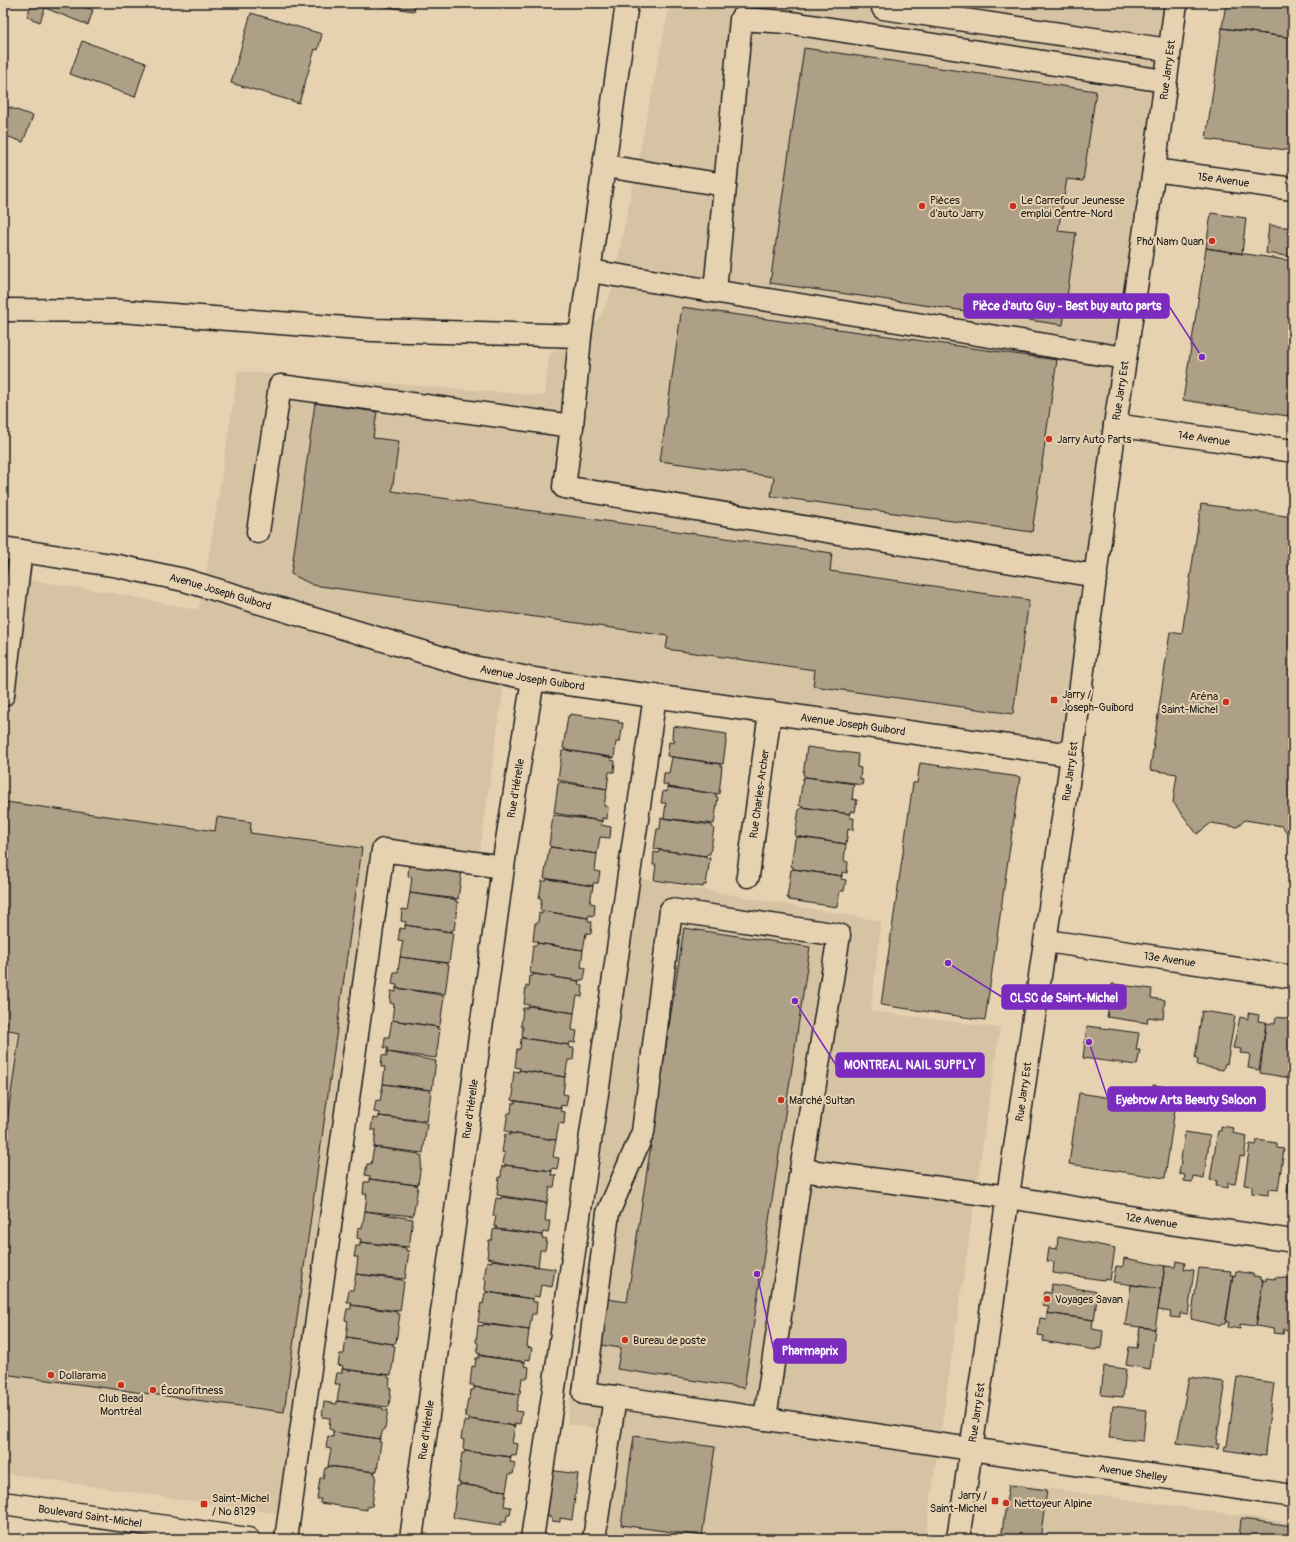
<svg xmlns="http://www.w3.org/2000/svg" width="1296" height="1542" font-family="Pangolin,sans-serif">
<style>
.built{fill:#d5c3a4}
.building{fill:#aea087;stroke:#1c1c1c}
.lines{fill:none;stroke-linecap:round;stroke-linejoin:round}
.minor-casing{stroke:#1c1c1c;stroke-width:25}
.major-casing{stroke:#1c1c1c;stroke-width:25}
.minor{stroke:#e6d2b0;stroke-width:22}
.major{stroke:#e6d2b0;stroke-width:22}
.poi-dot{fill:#c8321e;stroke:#e6d2b0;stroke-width:1.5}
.labels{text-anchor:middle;stroke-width:4;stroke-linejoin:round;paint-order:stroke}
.street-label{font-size:11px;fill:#1c1c1c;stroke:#e6d2b0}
.poi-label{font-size:11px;fill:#1c1c1c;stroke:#e6d2b0;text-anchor:start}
.leader{fill:none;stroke:#7b2cbf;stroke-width:1.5}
.callout-dot{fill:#7b2cbf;stroke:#e6d2b0;stroke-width:1.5}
.callout{fill:#7b2cbf;stroke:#7b2cbf;stroke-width:1.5}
.callout-label{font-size:12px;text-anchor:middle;font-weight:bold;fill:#fff}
</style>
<rect width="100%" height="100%" fill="#e6d2b0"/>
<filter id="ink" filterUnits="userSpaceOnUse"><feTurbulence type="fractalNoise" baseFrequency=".025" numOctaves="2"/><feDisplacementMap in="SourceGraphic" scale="8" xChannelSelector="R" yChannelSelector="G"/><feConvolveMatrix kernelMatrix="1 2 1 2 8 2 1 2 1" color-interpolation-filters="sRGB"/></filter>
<g filter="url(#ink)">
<path class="built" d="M 670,3 L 1176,3 L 1072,755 L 505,676 L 480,851 L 392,842 L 300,1517 L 3,1473 L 3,576 L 114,593 L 198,610 L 204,586 L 238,371 L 545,396 L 549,354 L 577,340 L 600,317 L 611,292 Z
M 637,878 L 881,921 L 871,1011 L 1000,1028 L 925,1539 L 583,1539 L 599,1429 L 567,1424 Z
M 1011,1483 L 1293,1523 L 1293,1539 L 1000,1539 L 1004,1500 Z"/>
<path class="building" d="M 32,3 L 72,3 L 93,10 L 88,25 L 45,8 L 40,22 L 27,17 Z
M 360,3 L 415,3 L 414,11 Z
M 1226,3 L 1293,3 L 1293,38 L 1222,28 Z
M 251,13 L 322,34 L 318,50 L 315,49 L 299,103 L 231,83 Z
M 1222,28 L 1293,38 L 1293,151 L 1206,139 Z
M 82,41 L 146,63 L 135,97 L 70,74 Z
M 804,48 L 1096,91 L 1083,181 L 1067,179 L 1058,231 L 1076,233 L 1063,325 L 770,283 Z
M 3,105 L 33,116 L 23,142 L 3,135 Z
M 1211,213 L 1246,218 L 1242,254 L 1206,248 Z
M 1269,225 L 1293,228 L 1293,257 L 1266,253 Z
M 1206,248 L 1293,261 L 1293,383 L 1288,416 L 1183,400 Z
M 682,307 L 1057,360 L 1032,532 L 771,496 L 774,477 L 660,461 Z
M 1293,383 L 1293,416 L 1288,415 Z
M 315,403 L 377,412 L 373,438 L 399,441 L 392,491 L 832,553 L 830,571 L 1029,600 L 1013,714 L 813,686 L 815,670 L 666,649 L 668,636 L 313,585 L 291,574 Z
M 1201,504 L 1293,517 L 1293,841 L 1282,826 L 1245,820 L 1237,827 L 1211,823 L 1197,834 L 1173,802 L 1177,774 L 1150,770 L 1170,632 L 1182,634 Z
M 570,714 L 619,721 L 618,723 L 623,723 L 620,742 L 616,742 L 614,758 L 565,750 L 565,748 L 563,748 L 568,716 L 570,716 Z
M 673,726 L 727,734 L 723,764 L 667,756 L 669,742 L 674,743 L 675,740 L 672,739 Z
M 807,747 L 858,754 L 857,767 L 861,768 L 860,779 L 863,780 L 862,785 L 806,777 L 803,775 Z
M 565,750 L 611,757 L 610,760 L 615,761 L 614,772 L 609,772 L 607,789 L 558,780 L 562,751 Z
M 672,757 L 720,764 L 720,766 L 722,766 L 719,794 L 667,787 L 668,785 L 663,784 L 664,773 L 669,773 Z
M 920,763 L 1020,777 L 985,1020 L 881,1005 L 913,783 L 917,783 Z
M 806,777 L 854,783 L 852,799 L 857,800 L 855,812 L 850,811 L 850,814 L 802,807 L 799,805 L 803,778 Z
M 560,782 L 607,789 L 604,806 L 608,807 L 607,819 L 602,818 L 602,821 L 554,813 L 558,784 Z
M 667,787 L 716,794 L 716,797 L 718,797 L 714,824 L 664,818 L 666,803 L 661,803 L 663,791 L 667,792 Z
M 6,802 L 215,831 L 217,817 L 251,822 L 250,833 L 362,848 L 284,1412 L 3,1374 L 3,1148 L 20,1032 L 3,1029 L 3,827 Z
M 802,807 L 850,814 L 850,818 L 854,818 L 853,830 L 848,829 L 846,844 L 795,836 L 799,809 L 801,809 Z
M 556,815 L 602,821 L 601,825 L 611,827 L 610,838 L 600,837 L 597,854 L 551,847 L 549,845 L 553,816 Z
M 661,818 L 712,825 L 712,827 L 714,828 L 710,854 L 707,854 L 706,856 L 654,849 L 657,829 L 660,829 Z
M 798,837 L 846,844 L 844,861 L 848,862 L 847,873 L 842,872 L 842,876 L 793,869 L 793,867 L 791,866 L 795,839 Z
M 551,847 L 597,854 L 595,871 L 600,872 L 598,883 L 593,883 L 593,886 L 544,878 L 549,849 Z
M 659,850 L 706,856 L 706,858 L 710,858 L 706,885 L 703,885 L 703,887 L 654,880 L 656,865 L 653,865 L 654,852 L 659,853 Z
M 409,864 L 462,870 L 458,899 L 410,893 L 412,877 L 408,876 Z
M 793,869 L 842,876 L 841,879 L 846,880 L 844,891 L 840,891 L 837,907 L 789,900 L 789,898 L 787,898 L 791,870 Z
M 547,879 L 593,886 L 590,903 L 595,904 L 594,916 L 589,915 L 588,918 L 542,911 L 540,909 L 542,899 L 539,898 L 542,881 L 547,881 Z
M 410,893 L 456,900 L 456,902 L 458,902 L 454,930 L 451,930 L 451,932 L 405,925 L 406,922 L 401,921 L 402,909 L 407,910 Z
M 542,911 L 588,918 L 588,921 L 592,922 L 591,934 L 586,933 L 583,950 L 537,943 L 537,941 L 533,941 L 535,923 L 538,923 L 539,913 L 542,914 Z
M 405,925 L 451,932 L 453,933 L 449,963 L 400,957 L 403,941 L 398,940 L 400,928 L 405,929 Z
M 684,928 L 810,947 L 744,1388 L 617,1369 L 621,1348 L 600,1345 L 607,1299 L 627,1302 Z
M 537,943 L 583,950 L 581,967 L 586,968 L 584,980 L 579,980 L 579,981 L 530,973 L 533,945 L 537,945 Z
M 400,957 L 446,963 L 449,965 L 445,994 L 396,988 L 397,985 L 392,984 L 394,972 L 398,972 Z
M 533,974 L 579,981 L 578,984 L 583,985 L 582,997 L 577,996 L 574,1013 L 524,1004 L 526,986 L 529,987 L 530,976 L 533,976 Z
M 1112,984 L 1152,989 L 1151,998 L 1165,1000 L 1163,1019 L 1148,1017 L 1147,1023 L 1107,1017 Z
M 396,988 L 442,995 L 442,996 L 444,997 L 440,1025 L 438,1027 L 392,1020 L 394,1004 L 390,1003 L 391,991 L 396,992 Z
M 528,1006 L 574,1013 L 572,1030 L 577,1031 L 575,1043 L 570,1042 L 569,1045 L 523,1038 L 522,1036 L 523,1027 L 521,1026 L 523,1008 L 528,1008 Z
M 1202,1011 L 1235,1016 L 1227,1064 L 1225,1063 L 1223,1070 L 1197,1065 L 1198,1059 L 1195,1059 Z
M 1248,1013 L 1259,1015 L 1258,1021 L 1266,1022 L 1266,1023 L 1259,1070 L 1248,1068 L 1250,1054 L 1240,1053 L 1241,1049 L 1233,1048 L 1240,1017 L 1248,1019 Z
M 1276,1017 L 1291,1019 L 1293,1072 L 1290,1078 L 1260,1073 L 1266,1023 L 1275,1024 Z
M 392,1020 L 438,1027 L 437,1029 L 440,1029 L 436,1058 L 387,1052 L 388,1048 L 384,1048 L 385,1037 L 389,1037 Z
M 1087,1026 L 1139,1033 L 1136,1050 L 1140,1050 L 1137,1065 L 1083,1058 Z
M 523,1038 L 569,1045 L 569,1048 L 574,1048 L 573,1060 L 568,1060 L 565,1077 L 519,1070 L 520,1068 L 515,1067 L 517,1049 L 520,1049 L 521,1039 Z
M 387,1052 L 436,1061 L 432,1090 L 383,1084 L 385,1067 L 381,1067 L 382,1055 L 387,1056 Z
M 519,1070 L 565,1077 L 563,1094 L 568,1095 L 566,1106 L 561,1105 L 561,1108 L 512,1100 L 514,1090 L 512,1089 L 514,1071 L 519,1072 Z
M 383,1084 L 429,1090 L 431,1092 L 427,1121 L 379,1116 L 379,1113 L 374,1112 L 376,1100 L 380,1101 Z
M 1153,1085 L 1178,1088 L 1165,1178 L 1069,1164 L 1079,1093 L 1150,1104 Z
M 515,1101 L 561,1108 L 560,1111 L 565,1112 L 564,1124 L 559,1123 L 556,1140 L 510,1133 L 511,1132 L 505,1131 L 508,1113 L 511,1113 L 512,1103 L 515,1103 Z
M 379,1116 L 424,1122 L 427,1124 L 423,1153 L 374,1147 L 376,1130 L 371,1130 L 373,1118 L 378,1119 Z
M 1221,1126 L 1234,1128 L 1233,1133 L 1247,1136 L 1244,1157 L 1240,1156 L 1235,1184 L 1228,1183 L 1228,1188 L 1216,1186 L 1217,1181 L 1210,1180 L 1218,1131 L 1221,1131 Z
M 1185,1132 L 1210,1136 L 1204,1178 L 1193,1176 L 1192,1182 L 1184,1181 L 1185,1175 L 1179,1174 Z
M 510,1133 L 556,1140 L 553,1157 L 559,1158 L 557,1169 L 552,1168 L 552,1171 L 505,1165 L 503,1163 L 505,1153 L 502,1152 L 505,1134 L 510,1135 Z
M 1257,1140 L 1277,1143 L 1277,1148 L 1284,1149 L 1278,1190 L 1269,1189 L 1268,1195 L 1252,1193 L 1252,1186 L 1244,1185 L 1250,1144 L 1256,1145 Z
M 1293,1146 L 1293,1193 L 1287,1192 Z
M 374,1147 L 419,1154 L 419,1155 L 422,1156 L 418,1185 L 369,1179 L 370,1176 L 365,1175 L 367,1164 L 371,1164 Z
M 505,1165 L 552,1171 L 551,1175 L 556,1175 L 554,1187 L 550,1187 L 547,1203 L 497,1195 L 499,1177 L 501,1177 L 502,1166 L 505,1167 Z
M 369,1179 L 416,1185 L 418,1187 L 413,1216 L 365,1211 L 367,1194 L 363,1194 L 364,1182 L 369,1182 Z
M 501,1197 L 547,1203 L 545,1221 L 550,1221 L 548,1233 L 543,1232 L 542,1235 L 496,1229 L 497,1227 L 494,1226 L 496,1216 L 493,1216 L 496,1198 L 501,1199 Z
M 365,1211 L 413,1219 L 409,1247 L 360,1242 L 361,1239 L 357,1238 L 358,1227 L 362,1228 Z
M 496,1229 L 542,1235 L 542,1238 L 547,1239 L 545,1250 L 540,1250 L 538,1267 L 487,1258 L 489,1240 L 492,1240 L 493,1230 Z
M 1058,1237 L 1115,1248 L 1110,1280 L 1104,1279 L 1104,1280 L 1053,1273 L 1054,1262 L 1047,1261 L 1049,1248 L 1057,1249 Z
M 360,1242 L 406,1248 L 406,1251 L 409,1251 L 405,1279 L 356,1274 L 358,1257 L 354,1257 L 356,1246 L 360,1246 Z
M 1124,1258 L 1165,1266 L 1161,1289 L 1113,1282 L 1116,1266 L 1123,1267 Z
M 492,1260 L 555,1269 L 552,1287 L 541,1285 L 539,1297 L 534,1296 L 533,1299 L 487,1292 L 485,1290 L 486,1280 L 484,1279 L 487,1261 L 492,1262 Z
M 1176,1261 L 1185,1263 L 1184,1269 L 1194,1270 L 1188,1314 L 1180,1313 L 1180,1318 L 1170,1317 L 1171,1312 L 1158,1310 L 1165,1266 L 1175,1267 Z
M 1199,1268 L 1231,1271 L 1230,1275 L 1233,1275 L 1225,1324 L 1221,1324 L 1220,1326 L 1191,1319 Z
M 1236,1271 L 1253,1274 L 1253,1276 L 1261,1277 L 1261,1280 L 1263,1280 L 1256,1326 L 1240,1324 L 1240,1329 L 1228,1327 L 1229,1322 L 1226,1322 L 1233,1275 L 1235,1276 Z
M 356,1274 L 402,1280 L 404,1282 L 400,1311 L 351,1305 L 352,1302 L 347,1302 L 349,1290 L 353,1290 Z
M 1275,1277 L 1293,1279 L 1293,1298 L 1288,1330 L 1284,1329 L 1283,1334 L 1273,1333 L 1274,1329 L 1256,1326 L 1263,1280 L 1266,1281 L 1266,1278 L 1275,1279 Z
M 1052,1284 L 1098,1292 L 1094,1320 L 1047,1313 L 1049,1306 L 1042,1305 L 1044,1292 L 1051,1293 Z
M 1131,1285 L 1161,1289 L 1155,1329 L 1125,1325 Z
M 487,1292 L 533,1299 L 533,1302 L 537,1302 L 536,1314 L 532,1314 L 529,1330 L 478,1322 L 481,1303 L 483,1304 L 485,1293 Z
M 1293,1298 L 1293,1336 L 1288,1333 Z
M 351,1305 L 397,1312 L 397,1314 L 400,1314 L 396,1342 L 393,1344 L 346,1337 L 348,1321 L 345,1320 L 347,1309 L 351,1309 Z
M 1047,1313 L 1093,1320 L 1092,1329 L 1103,1331 L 1101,1349 L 1097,1348 L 1096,1350 L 1043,1341 L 1044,1336 L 1038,1335 L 1040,1318 L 1047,1319 Z
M 483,1324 L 529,1330 L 527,1347 L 532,1348 L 530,1360 L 525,1359 L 525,1362 L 481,1356 L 481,1354 L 477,1353 L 478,1343 L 476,1342 L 478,1325 L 483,1326 Z
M 1140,1327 L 1155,1329 L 1150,1369 L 1126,1365 L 1129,1347 L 1137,1348 Z
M 346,1337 L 393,1344 L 393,1346 L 395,1346 L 391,1375 L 342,1369 L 343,1366 L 338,1365 L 340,1354 L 344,1354 Z
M 479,1355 L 525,1362 L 524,1366 L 529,1367 L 528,1378 L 522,1378 L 520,1394 L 474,1387 L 474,1385 L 470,1385 L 472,1366 L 475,1367 L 476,1358 L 479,1358 Z
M 1104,1366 L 1126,1369 L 1123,1397 L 1101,1395 Z
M 342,1369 L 388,1375 L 388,1378 L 390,1378 L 389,1388 L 391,1388 L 389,1407 L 337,1401 L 340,1384 L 335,1384 L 337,1373 L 342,1373 Z
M 1189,1377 L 1224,1382 L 1224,1387 L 1225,1387 L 1216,1444 L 1219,1444 L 1218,1449 L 1177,1443 Z
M 1237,1377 L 1274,1383 L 1265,1451 L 1266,1452 L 1266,1456 L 1224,1450 L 1225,1446 L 1227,1446 Z
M 474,1387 L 519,1394 L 516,1411 L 522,1412 L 520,1424 L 515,1423 L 515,1426 L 469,1419 L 470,1418 L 465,1417 L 468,1399 L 470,1399 L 471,1390 L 474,1390 Z
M 337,1401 L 383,1408 L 383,1410 L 388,1410 L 385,1429 L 383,1429 L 381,1437 L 380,1437 L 380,1439 L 333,1432 L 333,1430 L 329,1429 L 330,1418 L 322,1417 L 324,1402 L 337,1404 Z
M 1113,1406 L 1146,1410 L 1143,1441 L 1109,1438 Z
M 469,1419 L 515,1426 L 512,1443 L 518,1444 L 516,1456 L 511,1455 L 511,1457 L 465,1451 L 463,1449 L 464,1440 L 461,1439 L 464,1421 L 469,1422 Z
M 333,1432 L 380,1439 L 379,1442 L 381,1442 L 377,1471 L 375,1470 L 375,1472 L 328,1466 L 331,1449 L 326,1448 L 328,1436 L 333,1437 Z
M 634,1436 L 715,1447 L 702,1536 L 621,1525 Z
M 465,1451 L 511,1457 L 510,1462 L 515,1463 L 513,1474 L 509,1474 L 506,1491 L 460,1484 L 460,1482 L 458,1482 L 462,1453 L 464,1453 Z
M 328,1466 L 375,1472 L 374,1474 L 376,1475 L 372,1506 L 367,1507 L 367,1510 L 320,1503 L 321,1499 L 317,1499 L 320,1478 L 323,1478 L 325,1468 L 328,1468 Z
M 548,1470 L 578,1474 L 572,1520 L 560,1518 L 560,1522 L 552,1521 L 552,1517 L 542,1515 Z
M 460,1484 L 506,1491 L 504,1506 L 511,1507 L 510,1515 L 507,1515 L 506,1522 L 501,1522 L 501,1525 L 455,1518 L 453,1517 L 457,1486 L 460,1486 Z
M 1009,1485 L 1047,1490 L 1040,1539 L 1001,1539 Z
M 1241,1519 L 1293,1526 L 1293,1539 L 1239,1539 Z"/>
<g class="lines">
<g class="minor-casing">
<g id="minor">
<path d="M 883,3 L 883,8 L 1169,50"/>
<path d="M 605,166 L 725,185"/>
<path id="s1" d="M 1154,170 L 1293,189"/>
<path d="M 590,271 L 1125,358"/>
<path d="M 715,291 L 741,19 L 786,22 L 1165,81"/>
<path d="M 3,310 L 120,311 L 373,330 L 580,336 L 627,3"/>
<path id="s2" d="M 1115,425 L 1293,451"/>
<path d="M 572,426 L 580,336"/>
<path d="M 258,532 L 280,386 L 572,426 L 564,487 L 1096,576"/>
<path id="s3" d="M 3,548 L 118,566 L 184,580 L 473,667 L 533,679 L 1072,755"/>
<path d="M 3,695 L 21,551"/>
<path id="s4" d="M 748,876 L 770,712"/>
<path id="s5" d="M 1046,941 L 1293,977"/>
<path id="s6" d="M 801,1170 L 1009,1197 L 1148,1220 L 1293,1241"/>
<path d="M 615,1397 L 584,1393 L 608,1213 L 643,1132 L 671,910 L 839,935 L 801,1170 L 765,1419"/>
<path d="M 286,1539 L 383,850 L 503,867"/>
<path id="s7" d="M 411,1539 L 505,853 L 533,679"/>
<path d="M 532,1539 L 655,696"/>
<path id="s8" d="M 594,1539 L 615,1397 L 1293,1496"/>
<path id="s9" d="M 958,1539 L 1069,777 L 1115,425 L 1154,170 L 1176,3"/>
</g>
</g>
<g class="major-casing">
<g id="major">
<path id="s10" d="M 3,1503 L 248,1539"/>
</g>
</g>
<use href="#minor" class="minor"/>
<use href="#major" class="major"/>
</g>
</g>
<g class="poi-dot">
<circle cx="922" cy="206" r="4"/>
<circle cx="1013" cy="206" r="4"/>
<circle cx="1212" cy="241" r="4"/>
<circle cx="1049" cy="439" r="4"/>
<rect x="1050" y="696" width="8" height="8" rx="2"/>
<circle cx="1226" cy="702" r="4"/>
<circle cx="781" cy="1100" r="4"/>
<circle cx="1047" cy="1299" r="4"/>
<circle cx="625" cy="1340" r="4"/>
<circle cx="51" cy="1375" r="4"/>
<circle cx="121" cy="1385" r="4"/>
<circle cx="153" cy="1390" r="4"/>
<rect x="991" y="1497" width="8" height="8" rx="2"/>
<circle cx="1006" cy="1503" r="4"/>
<rect x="200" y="1500" width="8" height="8" rx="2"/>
</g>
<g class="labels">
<g class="street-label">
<text dy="4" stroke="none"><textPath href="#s9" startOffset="1484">Rue Jarry Est</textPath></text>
<text dy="4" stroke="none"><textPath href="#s1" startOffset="70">15e Avenue</textPath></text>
<text dy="4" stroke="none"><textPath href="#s9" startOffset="1160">Rue Jarry Est</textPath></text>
<text dy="4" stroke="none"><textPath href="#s2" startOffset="90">14e Avenue</textPath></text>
<text dy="4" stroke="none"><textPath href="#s3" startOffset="222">Avenue Joseph Guibord</textPath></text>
<text dy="4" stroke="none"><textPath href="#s3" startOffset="546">Avenue Joseph Guibord</textPath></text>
<text dy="4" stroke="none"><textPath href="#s3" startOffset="870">Avenue Joseph Guibord</textPath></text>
<text dy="4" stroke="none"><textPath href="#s9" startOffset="776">Rue Jarry Est</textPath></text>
<text dy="4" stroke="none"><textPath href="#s7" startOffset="758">Rue d'Hérelle</textPath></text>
<text dy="4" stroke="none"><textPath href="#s4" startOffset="83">Rue Charles-Archer</textPath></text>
<text dy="4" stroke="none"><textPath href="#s5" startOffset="125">13e Avenue</textPath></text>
<text dy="4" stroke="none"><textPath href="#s9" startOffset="452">Rue Jarry Est</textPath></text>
<text dy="4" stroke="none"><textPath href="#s7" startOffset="434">Rue d'Hérelle</textPath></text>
<text dy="4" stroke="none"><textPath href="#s6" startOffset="354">12e Avenue</textPath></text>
<text dy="4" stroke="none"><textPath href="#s9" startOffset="128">Rue Jarry Est</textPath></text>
<text dy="4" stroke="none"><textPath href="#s7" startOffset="110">Rue d'Hérelle</textPath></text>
<text dy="4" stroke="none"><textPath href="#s8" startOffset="667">Avenue Shelley</textPath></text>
<text dy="4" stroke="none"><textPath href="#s10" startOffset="88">Boulevard Saint-Michel</textPath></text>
</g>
<g class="poi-label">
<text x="930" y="204">Pièces<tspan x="930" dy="13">d'auto Jarry</tspan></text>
<text x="1021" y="204">Le Carrefour Jeunesse<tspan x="1021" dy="13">emploi Centre-Nord</tspan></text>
<text x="1204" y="245" text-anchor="end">Phở Nam Quan</text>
<text x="1057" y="443">Jarry Auto Parts</text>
<text x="1062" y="698">Jarry /<tspan x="1062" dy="13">Joseph-Guibord</tspan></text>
<text x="1218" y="700" text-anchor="end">Aréna<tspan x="1218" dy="13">Saint-Michel</tspan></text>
<text x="789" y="1104">Marché Sultan</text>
<text x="1055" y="1303">Voyages Savan</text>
<text x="633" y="1344">Bureau de poste</text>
<text x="59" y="1379">Dollarama</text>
<text x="161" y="1394">Éconofitness</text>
<text x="121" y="1402" text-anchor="middle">Club Bead<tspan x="121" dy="13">Montréal</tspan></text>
<text x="987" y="1499" text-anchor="end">Jarry /<tspan x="987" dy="13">Saint-Michel</tspan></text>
<text x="212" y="1502">Saint-Michel<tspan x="212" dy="13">/ No 8129</tspan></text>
<text x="1014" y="1507">Nettoyeur Alpine</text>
</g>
</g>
<path class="leader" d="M1202 357L1169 306M948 963L1002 997M795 1001L836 1065M1089 1042L1108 1099M757 1274L774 1351"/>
<g class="callout-dot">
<circle cx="1202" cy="357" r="4"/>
<circle cx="948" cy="963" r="4"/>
<circle cx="795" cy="1001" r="4"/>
<circle cx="1089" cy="1042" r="4"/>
<circle cx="757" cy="1274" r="4"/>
</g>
<g class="callout">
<rect x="964" y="294" width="205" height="24" rx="4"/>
<rect x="1002" y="985" width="124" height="24" rx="4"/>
<rect x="836" y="1053" width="148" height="24" rx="4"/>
<rect x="1108" y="1087" width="157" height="24" rx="4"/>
<rect x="774" y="1339" width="72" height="24" rx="4"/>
</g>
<g class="callout-label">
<text x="1067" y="310">Pièce d'auto Guy - Best buy auto parts</text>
<text x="1064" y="1002">CLSC de Saint-Michel</text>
<text x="910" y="1069">MONTREAL NAIL SUPPLY</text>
<text x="1186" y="1104">Eyebrow Arts Beauty Saloon</text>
<text x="810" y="1355">Pharmaprix</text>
</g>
<rect width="1296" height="1542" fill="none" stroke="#e6d2b0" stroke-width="16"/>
<rect x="8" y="8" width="1280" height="1526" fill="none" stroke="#1c1c1c" stroke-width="1.5" filter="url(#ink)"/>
</svg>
